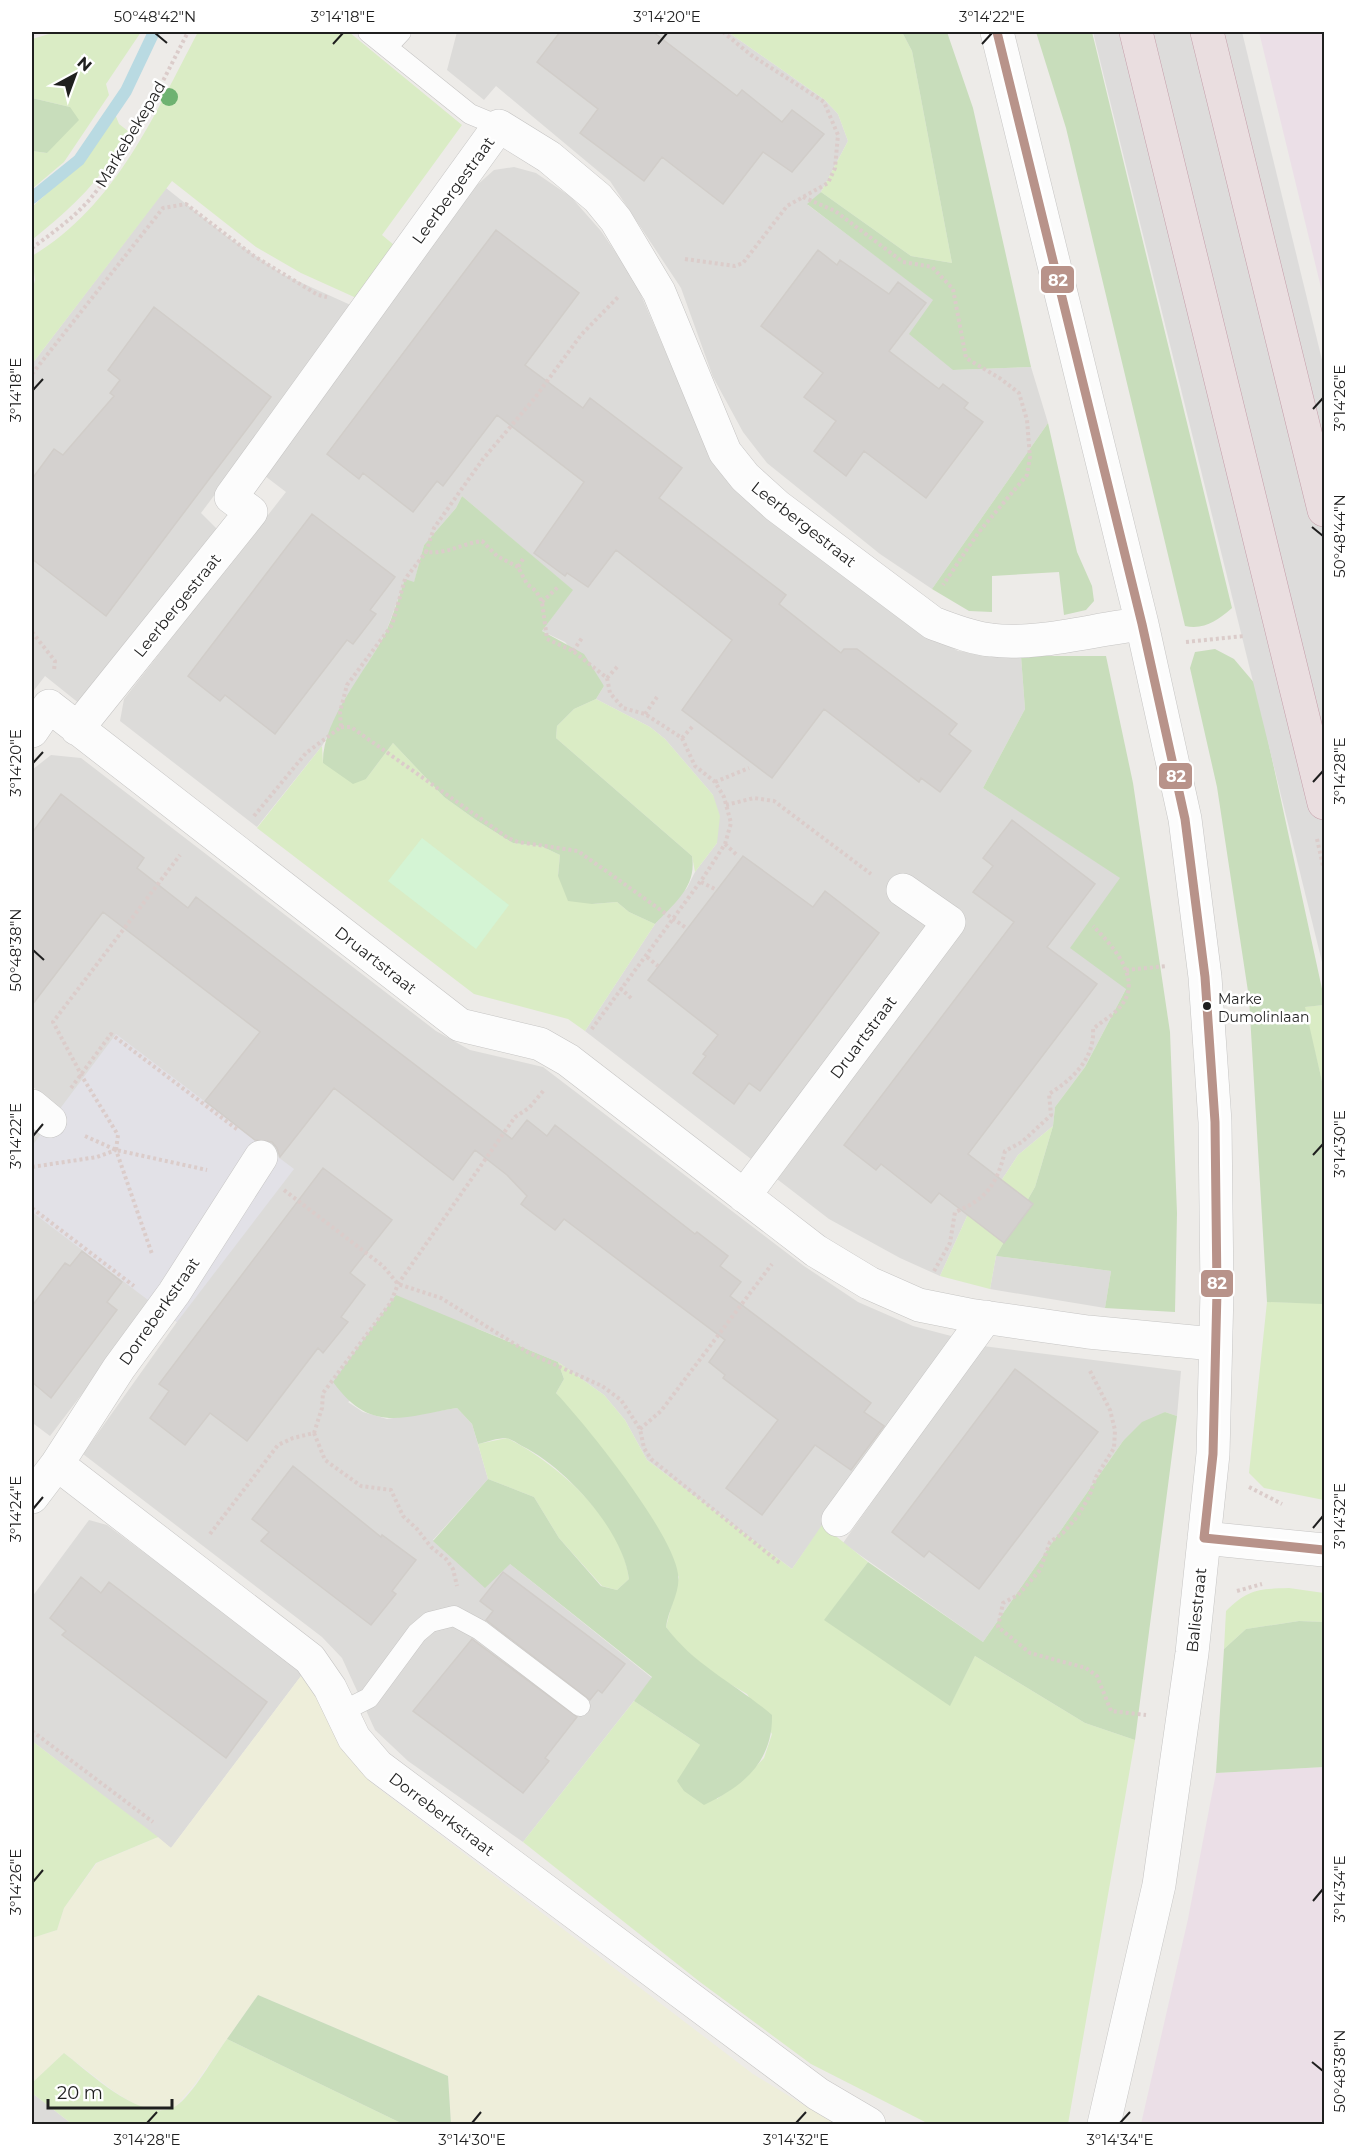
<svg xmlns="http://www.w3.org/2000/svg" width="1356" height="2156" font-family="Montserrat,sans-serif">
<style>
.residential{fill:#dcdbd9}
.industrial{fill:#ebdfe7}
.farmland{fill:#eeeeda}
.grass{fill:#daecc5}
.forest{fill:#c8ddbb}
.park{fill:#d4f4d4}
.plaza{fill:#e2e1e7}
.pier{fill:#dddcdb}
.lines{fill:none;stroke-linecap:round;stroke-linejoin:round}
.stream{stroke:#b9dae2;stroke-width:12}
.building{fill:#d4d1cf;stroke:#d1cdc9;stroke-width:1.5}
.service-casing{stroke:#c6c5c4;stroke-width:21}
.minor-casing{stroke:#c6c5c4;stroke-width:34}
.motorway-casing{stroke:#c49da9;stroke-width:34}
.path{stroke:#dbccca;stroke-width:4;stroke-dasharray:3 3;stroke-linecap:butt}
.service{stroke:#fcfcfc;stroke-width:20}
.minor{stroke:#fcfcfc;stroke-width:33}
.motorway{stroke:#eadee0;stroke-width:33}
.bus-1-casing{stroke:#fff;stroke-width:14}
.bus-1{stroke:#b8938a;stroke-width:9}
.tree{fill:#6eb271}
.ticks{fill:none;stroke:#1f1f1f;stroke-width:2}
.bus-dot{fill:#1f1f1f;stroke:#fff;stroke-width:2}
.labels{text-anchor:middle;stroke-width:5;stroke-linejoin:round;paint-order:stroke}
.bus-label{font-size:14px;fill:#1f1f1f;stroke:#fff;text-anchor:start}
.street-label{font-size:16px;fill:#1f1f1f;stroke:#fff}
.line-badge{stroke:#fff;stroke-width:2}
.badge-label{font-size:16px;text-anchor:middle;font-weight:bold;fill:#fff}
.neatline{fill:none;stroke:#1f1f1f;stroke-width:2}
.ticks-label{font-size:15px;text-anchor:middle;fill:#1f1f1f}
</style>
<rect width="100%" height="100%" fill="#edebe8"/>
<path class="residential" d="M 457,32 L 728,32 L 825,100 L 838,114 L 848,141 L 821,192 L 808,205 L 934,300 L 953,370 L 1031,367 L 1048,423 L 932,589 L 880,554 L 767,463 L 743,432 L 713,377 L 681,288 L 610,181 L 496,86 L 484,100 L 447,70 Z
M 514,167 L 536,173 L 571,197 L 601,231 L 635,281 L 687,402 L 916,627 L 958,651 L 1021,656 L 1025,709 L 983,788 L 1121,878 L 1126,989 L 1085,1067 L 1055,1107 L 1053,1126 L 1018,1155 L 988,1201 L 968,1214 L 940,1276 L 900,1258 L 829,1219 L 585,1031 L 655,924 L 687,888 L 695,872 L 717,843 L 713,795 L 665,739 L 650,727 L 596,699 L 604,686 L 565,642 L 542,631 L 572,590 L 462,496 L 456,508 L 424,545 L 414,583 L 405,580 L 386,632 L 322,746 L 257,827 L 120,721 L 124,699 L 286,492 L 265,476 L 476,186 L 494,170 Z
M 166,188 L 225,235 L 282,274 L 355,307 L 201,513 L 219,531 L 85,708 L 45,676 L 32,693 L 32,364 Z
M 51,755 L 81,758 L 436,1031 L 470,1050 L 543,1067 L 804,1266 L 858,1302 L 913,1326 L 955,1337 L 792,1569 L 647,1460 L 625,1420 L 604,1395 L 558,1362 L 476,1328 L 348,1402 L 363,1412 L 387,1419 L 457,1408 L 472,1424 L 488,1479 L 433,1540 L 510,1564 L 652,1678 L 523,1842 L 408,1761 L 375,1730 L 342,1658 L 322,1637 L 83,1454 L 177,1322 L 151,1303 L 50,1436 L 34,1424 L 32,1426 L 32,1118 L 54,1104 L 32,1086 L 32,770 Z
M 996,1256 L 1111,1271 L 1105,1308 L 990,1289 Z
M 983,1346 L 1181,1371 L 1177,1416 L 1165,1412 L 1123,1441 L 983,1642 L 843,1543 Z
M 89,1520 L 107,1525 L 304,1672 L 171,1848 L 32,1741 L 32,1597 Z
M 32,2093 L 72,2124 L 32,2124 Z"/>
<path class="industrial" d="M 1259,32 L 1324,32 L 1324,300 Z
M 1324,1767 L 1324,2124 L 1141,2124 L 1188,1919 L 1216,1773 Z"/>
<path class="farmland" d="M 304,1672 L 341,1746 L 373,1784 L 753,2074 L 835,2124 L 451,2124 L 448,2076 L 258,1995 L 195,2084 L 176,2106 L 162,2110 L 141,2108 L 115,2092 L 64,2053 L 32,2083 L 32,1938 L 57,1930 L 64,1908 L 97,1863 L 158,1837 L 171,1848 Z"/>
<path class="grass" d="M 56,32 L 141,32 L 106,84 L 109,95 L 64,162 L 32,189 L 32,151 L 47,153 L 70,107 L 32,98 L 32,39 Z
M 198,32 L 349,32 L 462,125 L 382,235 L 400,250 L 363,301 L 301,273 L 256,247 L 172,181 L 32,364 L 32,292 L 35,280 L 32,256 C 116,206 154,115 198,32 Z
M 728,32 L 902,32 L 912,51 L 952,263 L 911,256 L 821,192 L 848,141 L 838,114 L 825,100 Z
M 115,114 L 119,124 L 128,131 C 101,181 75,205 32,240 L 32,207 L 81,162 Z
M 596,699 L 650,727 L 665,739 L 713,795 L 720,816 L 717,843 L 695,872 L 692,856 L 556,738 L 557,726 L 574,709 Z
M 393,743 L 444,797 L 476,820 L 513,843 L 541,846 L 560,855 L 558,876 L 592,904 L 617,902 L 629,912 L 655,924 L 585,1031 L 568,1019 L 474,994 L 257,828 L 322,746 L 323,763 L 366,779 Z
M 1324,1005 L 1324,1090 L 1304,1007 Z
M 1053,1126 L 1035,1187 L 996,1256 L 990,1289 L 940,1276 L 968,1214 L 988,1201 L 1018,1155 Z
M 1267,1302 L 1324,1303 L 1324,1500 L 1264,1488 L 1249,1473 Z
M 558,1362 L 604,1395 L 625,1420 L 647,1460 L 792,1569 L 822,1525 L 868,1562 L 825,1620 L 950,1705 L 975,1656 L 1085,1723 L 1135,1740 L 1068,2124 L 929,2124 L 811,2064 L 700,1982 L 523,1842 L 634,1701 L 700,1745 L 717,1799 L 742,1781 L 764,1758 L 772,1734 L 747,1694 L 713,1674 L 678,1643 L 666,1627 L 679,1577 L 620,1473 L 556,1393 L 564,1379 Z
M 507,1438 C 557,1463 622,1520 629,1579 L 617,1590 L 602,1586 L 559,1538 L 534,1497 L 488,1479 L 478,1444 Z
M 1289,1588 L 1324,1593 L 1324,1622 L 1299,1621 L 1246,1629 L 1224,1649 L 1226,1611 C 1248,1589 1259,1589 1289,1588 Z
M 32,1741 L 158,1837 L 96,1863 L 64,1908 L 57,1930 L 32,1938 Z
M 227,2039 L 403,2124 L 72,2124 L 32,2093 L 32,2083 L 64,2053 C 88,2071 144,2126 176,2106 C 192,2096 215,2055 227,2039 Z"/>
<path class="forest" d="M 902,32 L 947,32 L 973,108 L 1031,367 L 953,370 L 909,334 L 933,300 L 807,204 L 821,192 L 911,256 L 952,263 L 912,51 Z
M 1036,32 L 1092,32 L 1232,608 C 1217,621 1204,630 1185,626 L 1066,128 Z
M 32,98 L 70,107 L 79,120 L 47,153 L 32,151 Z
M 1048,423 L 1077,552 L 1092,586 L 1094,601 L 1086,610 L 1064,615 L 1059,572 L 992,576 L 992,612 L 969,611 L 932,589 Z
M 462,496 L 573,590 L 542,631 L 584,654 L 604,686 L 596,699 L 574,709 L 557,726 L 556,738 L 692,856 C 697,887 674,903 655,924 L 629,912 L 617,902 L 592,904 L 568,901 L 558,876 L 560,855 L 541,846 L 513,843 L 476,820 L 444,797 L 393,743 L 366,779 L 353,784 L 323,763 C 322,719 367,671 386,632 C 393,615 399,597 405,579 L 414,582 L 424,545 L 456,508 Z
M 1215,649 L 1234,659 L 1256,685 L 1324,998 L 1324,1005 L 1305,1007 L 1324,1090 L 1324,1303 L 1322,1304 L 1267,1302 L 1249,998 L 1217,787 L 1190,668 L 1195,652 Z
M 1021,656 L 1106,656 L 1133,783 L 1170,1032 L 1177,1213 L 1175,1312 L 1105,1308 L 1111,1271 L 996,1256 L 1035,1187 L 1053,1126 L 1055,1107 L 1085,1067 L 1126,989 L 1070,948 L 1120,878 L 983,788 L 1025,709 Z
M 396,1295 L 558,1362 L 564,1379 L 556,1393 C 587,1426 673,1533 678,1574 C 681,1591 668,1610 666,1627 C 695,1666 736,1684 772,1715 C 773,1761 744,1786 704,1805 L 684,1791 L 677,1781 L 700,1745 L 634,1701 L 652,1677 L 510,1564 L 485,1588 L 433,1541 L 488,1479 L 534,1497 L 559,1538 L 601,1586 L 617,1590 L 629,1579 C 623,1530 565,1467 522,1446 C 517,1443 511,1439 506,1438 C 497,1438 487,1442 478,1444 L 472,1424 L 457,1408 C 402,1417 371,1434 333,1382 Z
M 1165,1412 L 1177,1416 L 1135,1740 L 1085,1723 L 975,1656 L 950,1706 L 824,1620 L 868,1562 L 983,1642 L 1123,1441 L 1142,1422 Z
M 1299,1621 L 1324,1622 L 1324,1767 L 1216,1773 L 1224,1649 L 1246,1629 Z
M 258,1995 L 448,2076 L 451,2124 L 403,2124 L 227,2039 Z"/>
<path class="park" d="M 422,838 L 509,905 L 476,949 L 388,881 Z"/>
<path class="plaza" d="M 116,1034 L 294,1169 L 177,1322 L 32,1212 L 32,1146 Z"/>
<path class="pier" d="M 1093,32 L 1242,32 L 1324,368 L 1324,970 Z"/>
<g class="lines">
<path class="stream" d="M 32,198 L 79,160 L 126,91 L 154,32"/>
</g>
<path class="building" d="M 560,32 L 653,32 L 737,96 L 742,90 L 782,122 L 792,110 L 824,134 L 792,172 L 763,152 L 723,204 L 662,157 L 644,181 L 580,133 L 598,109 L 537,62 Z
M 496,230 L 579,293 L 525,365 L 583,408 L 590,398 L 682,468 L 659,498 L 786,595 L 779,604 L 841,653 L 844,649 L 857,649 L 957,724 L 949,734 L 971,751 L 940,792 L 921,778 L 919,782 L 824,709 L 772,778 L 682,710 L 732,640 L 616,550 L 588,587 L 567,573 L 565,576 L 534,553 L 584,482 L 497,415 L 443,486 L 437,481 L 413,512 L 363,473 L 359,479 L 327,454 Z
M 818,250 L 837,265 L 840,260 L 889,294 L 898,282 L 926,303 L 889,351 L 939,389 L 943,384 L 968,403 L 964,408 L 983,422 L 926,498 L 864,451 L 846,476 L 814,451 L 836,421 L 804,397 L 823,373 L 761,326 Z
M 154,307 L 271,397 L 106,616 L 32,559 L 32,479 L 54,449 L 63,455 L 114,396 L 110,393 L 120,380 L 108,370 Z
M 312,514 L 395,577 L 370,610 L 376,614 L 353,644 L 347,640 L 275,734 L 225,695 L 220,701 L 188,676 Z
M 61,794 L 144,858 L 137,868 L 188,908 L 196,897 L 512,1139 L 527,1120 L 547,1136 L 555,1125 L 695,1234 L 697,1232 L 728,1256 L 720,1266 L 741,1282 L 730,1296 L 871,1403 L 864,1412 L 884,1426 L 851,1470 L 815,1445 L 762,1515 L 726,1488 L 778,1420 L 723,1378 L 725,1375 L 709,1362 L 725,1340 L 564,1219 L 555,1230 L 521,1204 L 527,1196 L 507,1175 L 475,1150 L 453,1180 L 334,1088 L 280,1157 L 277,1148 L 272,1142 L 255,1140 L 205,1101 L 260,1032 L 103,912 L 32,1005 L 32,833 Z
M 1012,820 L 1095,884 L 1047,947 L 1097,984 L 968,1154 L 1033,1204 L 1004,1243 L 939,1193 L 931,1203 L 881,1164 L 876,1170 L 844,1145 L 1014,922 L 973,892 L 993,866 L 983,858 Z
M 743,856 L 813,907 L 825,891 L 879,933 L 760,1091 L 749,1083 L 734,1104 L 693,1073 L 706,1056 L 703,1054 L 718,1035 L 648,980 Z
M 323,1168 L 392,1220 L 350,1273 L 365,1285 L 341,1317 L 348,1322 L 323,1353 L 318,1348 L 247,1441 L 210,1413 L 185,1445 L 150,1418 L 169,1391 L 159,1384 Z
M 82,1251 L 122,1282 L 107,1302 L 117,1310 L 51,1398 L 32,1382 L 32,1306 L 65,1263 L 70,1266 Z
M 1015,1369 L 1098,1432 L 979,1589 L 929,1551 L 924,1557 L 892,1532 Z
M 293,1466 L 381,1537 L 382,1535 L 416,1560 L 392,1591 L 396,1594 L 371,1625 L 261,1541 L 269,1532 L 252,1519 Z
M 503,1572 L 625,1664 L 602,1693 L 598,1690 L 590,1700 L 486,1620 L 493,1611 L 480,1601 Z
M 81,1577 L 101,1593 L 109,1582 L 267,1702 L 226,1758 L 62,1635 L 66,1631 L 50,1618 Z
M 472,1639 L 577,1717 L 545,1758 L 549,1761 L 523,1793 L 413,1711 Z"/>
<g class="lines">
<g class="service-casing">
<path id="service" d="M 368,32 L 470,114 L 499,126
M 387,47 L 401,32
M 343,1711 L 369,1698 L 417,1633 L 430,1622 L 454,1616 L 480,1630 L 580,1706"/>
</g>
<g class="minor-casing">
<path id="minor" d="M 997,32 L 1142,624 L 1185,819 L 1205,977 L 1215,1122 L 1217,1291 L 1213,1454 L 1192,1653 L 1159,1885 L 1104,2124
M 77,729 L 251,512 L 231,497 L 499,126 L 549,157 L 598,198 L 616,220 L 659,292 L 725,452 L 745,477 L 777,506 L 933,623 C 952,630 971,638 991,640 C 1037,646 1094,629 1142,624
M 32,731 L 49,706 L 460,1025 L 540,1044 L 568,1060 L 816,1251 L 869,1283 L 919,1305 L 969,1315 L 1088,1332 L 1214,1344
M 32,1106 L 50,1121
M 744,1196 L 949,922 L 903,890
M 57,1464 L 119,1368 L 174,1293 L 261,1157
M 32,1497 L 57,1464 L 310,1659 L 330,1688 L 354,1738 L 378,1766 L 818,2094 L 869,2124
M 838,1520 L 986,1317
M 1204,1538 L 1324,1550"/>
</g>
<g class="motorway-casing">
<path id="motorway" d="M 1136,32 L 1324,803
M 1207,32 L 1324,510"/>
</g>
<path class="path" d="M 803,197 L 835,211 L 903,262 L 932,267 L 953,289 L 966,358 L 1001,379 L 1019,393 L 1027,420 L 1030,457 L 1027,475 L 978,533 L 943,585
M 32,248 C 51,234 75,217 91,198 C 131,148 159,88 188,32
M 685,259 L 735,266 L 743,263 L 787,206 L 828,183 L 835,168 L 838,135 L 824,102 L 751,55 L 723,32
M 32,374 L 163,208 L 186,204 L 254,256 L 318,295 L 327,297
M 523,559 L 518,567 L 527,584 L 536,591 L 542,602 L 547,639 L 573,651 L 607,678 L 610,693 L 623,708 L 645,714 L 682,738 L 695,766 L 715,782 L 724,797 L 731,823 L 725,844 L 703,878 L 591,1030
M 518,567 L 497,556 L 482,541 C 460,544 449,554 426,552 L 434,528 L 483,459 L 534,399 L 581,335 L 619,296
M 542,602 L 559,586
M 32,632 L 55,661 L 54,670
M 1186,642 L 1244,636
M 573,651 L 582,638
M 607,678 L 618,666
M 645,714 L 657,697
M 341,727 L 351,727 L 508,838 L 518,842 L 578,851 L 686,928
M 682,738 L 693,726
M 715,782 L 749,768
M 726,805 L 754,798 L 774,801 L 871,874
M 254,816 L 306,753 L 341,727 L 340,712 L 347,685 L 392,625 L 405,579 L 426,552
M 1317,839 L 1324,870
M 725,844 L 738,856
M 701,882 L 715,889
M 647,957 L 658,966
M 1126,970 L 1167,966
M 620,988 L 632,999
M 71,1088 L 111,1034 L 238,1130
M 85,1136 L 116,1150 L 207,1170
M 116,1150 L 118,1135 L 83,1078 L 53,1022 L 180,855
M 32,1167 L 97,1157 L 116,1150 L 152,1254
M 284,1190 L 383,1266 L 398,1284 L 441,1298 L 529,1353 L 602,1386 L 621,1400 L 640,1429 L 644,1448 L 651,1459 L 781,1564
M 32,1208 L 134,1286
M 934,1271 L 950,1243 L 955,1212 C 987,1199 997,1184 1005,1151 L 1022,1142 L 1051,1115 L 1049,1094 C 1073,1079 1095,1058 1093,1029 C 1101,1022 1112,1016 1119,1008 C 1145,981 1113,946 1093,926
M 1090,1371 L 1110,1410 L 1115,1430 L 1114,1448 L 1096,1477 L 1089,1497 L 1077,1517 L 1063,1533 L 1050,1542 L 1040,1570 L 1018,1595 L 1003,1603 L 998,1627 L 1030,1653 L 1086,1668 L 1097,1676 L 1111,1711 L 1146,1715
M 640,1429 L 661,1411 L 772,1264
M 314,1433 L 325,1460 L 361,1486 L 391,1490 L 403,1516 L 417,1529 L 431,1547 L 446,1559 L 453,1569 L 457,1586
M 1249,1487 L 1282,1504
M 210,1534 L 278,1445 L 293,1438 L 314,1433 L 322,1408 L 323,1393 L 391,1302 L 398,1284 L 515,1117 L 529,1108 L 544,1090
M 1237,1591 L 1262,1584
M 32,1731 L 153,1822"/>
<use href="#service" class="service"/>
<use href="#minor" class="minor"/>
<use href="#motorway" class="motorway"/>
<g class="bus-1-casing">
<path id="bus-1" d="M 997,32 L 1142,624 L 1185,819 L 1205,977 L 1215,1122 L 1217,1291 L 1213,1454 L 1204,1538
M 1204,1538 L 1324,1550"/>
</g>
<use href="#bus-1" class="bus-1"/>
</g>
<circle class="tree" cx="169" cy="97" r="9"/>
<path class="ticks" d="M 155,33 L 167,43M 333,44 L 343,33M 658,44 L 667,33M 982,44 L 992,33M 33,390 L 43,379M 1313,409 L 1323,398M 1312,527 L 1323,536M 33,763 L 43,752M 1313,782 L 1323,771M 33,950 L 44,960M 33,1136 L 43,1124M 1313,1155 L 1323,1144M 33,1509 L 43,1497M 1313,1528 L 1323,1516M 33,1882 L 43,1870M 1313,1901 L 1323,1889M 1312,2062 L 1323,2071M 147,2123 L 157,2112M 472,2123 L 481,2112M 796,2123 L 806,2112M 1120,2123 L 1130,2112"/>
<circle class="bus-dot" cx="1207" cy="1006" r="5"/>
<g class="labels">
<g class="bus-label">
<text x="1218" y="1004">Marke<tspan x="1218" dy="18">Dumolinlaan</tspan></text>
</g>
<g class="street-label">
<text transform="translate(130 134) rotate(-59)" y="6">Markebekepad</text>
<text transform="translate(453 190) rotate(-54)" y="6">Leerbergestraat</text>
<text transform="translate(804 524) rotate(38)" y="6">Leerbergestraat</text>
<text transform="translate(177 605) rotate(-51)" y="6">Leerbergestraat</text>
<text transform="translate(376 960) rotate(38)" y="6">Druartstraat</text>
<text transform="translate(863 1037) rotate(-53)" y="6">Druartstraat</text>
<text transform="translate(159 1311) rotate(-55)" y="6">Dorreberkstraat</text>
<text transform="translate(1196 1610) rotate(-84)" y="6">Baliestraat</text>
<text transform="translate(442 1814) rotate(37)" y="6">Dorreberkstraat</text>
</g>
</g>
<g class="line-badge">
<rect x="1040" y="265" width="35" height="29" rx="6" fill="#b8938a"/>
<rect x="1158" y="762" width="35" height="28" rx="6" fill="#b8938a"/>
<rect x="1200" y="1269" width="34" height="29" rx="6" fill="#b8938a"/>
</g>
<g class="badge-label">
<text x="1058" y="286">82</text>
<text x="1176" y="782">82</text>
<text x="1217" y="1289">82</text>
</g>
<rect width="1356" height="2156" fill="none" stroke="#ffffff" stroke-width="66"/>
<g transform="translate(75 75) rotate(41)" stroke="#ffffff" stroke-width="4.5" paint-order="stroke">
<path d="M0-4.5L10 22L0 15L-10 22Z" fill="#1f1f1f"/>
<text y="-9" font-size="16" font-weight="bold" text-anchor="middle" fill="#1f1f1f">N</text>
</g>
<path d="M48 2099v9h124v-9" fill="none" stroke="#1f1f1f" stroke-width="3"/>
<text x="57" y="2099" font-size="18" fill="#1f1f1f" stroke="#ffffff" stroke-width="4.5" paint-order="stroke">20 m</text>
<rect x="33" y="33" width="1290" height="2090" class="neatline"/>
<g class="ticks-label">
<text x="155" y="22">50°48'42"N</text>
<text x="343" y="22">3°14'18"E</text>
<text x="667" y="22">3°14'20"E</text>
<text x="992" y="22">3°14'22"E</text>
<text transform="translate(16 390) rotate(-90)" y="5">3°14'18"E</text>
<text transform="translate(1340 398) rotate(-90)" y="5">3°14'26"E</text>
<text transform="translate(1340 536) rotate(-90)" y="5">50°48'44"N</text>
<text transform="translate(16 763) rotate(-90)" y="5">3°14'20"E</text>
<text transform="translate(1340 771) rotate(-90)" y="5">3°14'28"E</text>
<text transform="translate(16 950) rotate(-90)" y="5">50°48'38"N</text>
<text transform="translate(16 1136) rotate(-90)" y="5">3°14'22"E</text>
<text transform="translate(1340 1144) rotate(-90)" y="5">3°14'30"E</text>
<text transform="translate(16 1509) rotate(-90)" y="5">3°14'24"E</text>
<text transform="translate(1340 1516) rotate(-90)" y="5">3°14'32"E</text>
<text transform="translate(16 1882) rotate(-90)" y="5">3°14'26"E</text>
<text transform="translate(1340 1889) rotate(-90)" y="5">3°14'34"E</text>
<text transform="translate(1340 2071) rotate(-90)" y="5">50°48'38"N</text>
<text x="147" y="2145">3°14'28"E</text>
<text x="472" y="2145">3°14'30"E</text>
<text x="796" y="2145">3°14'32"E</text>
<text x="1120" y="2145">3°14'34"E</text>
</g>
</svg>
